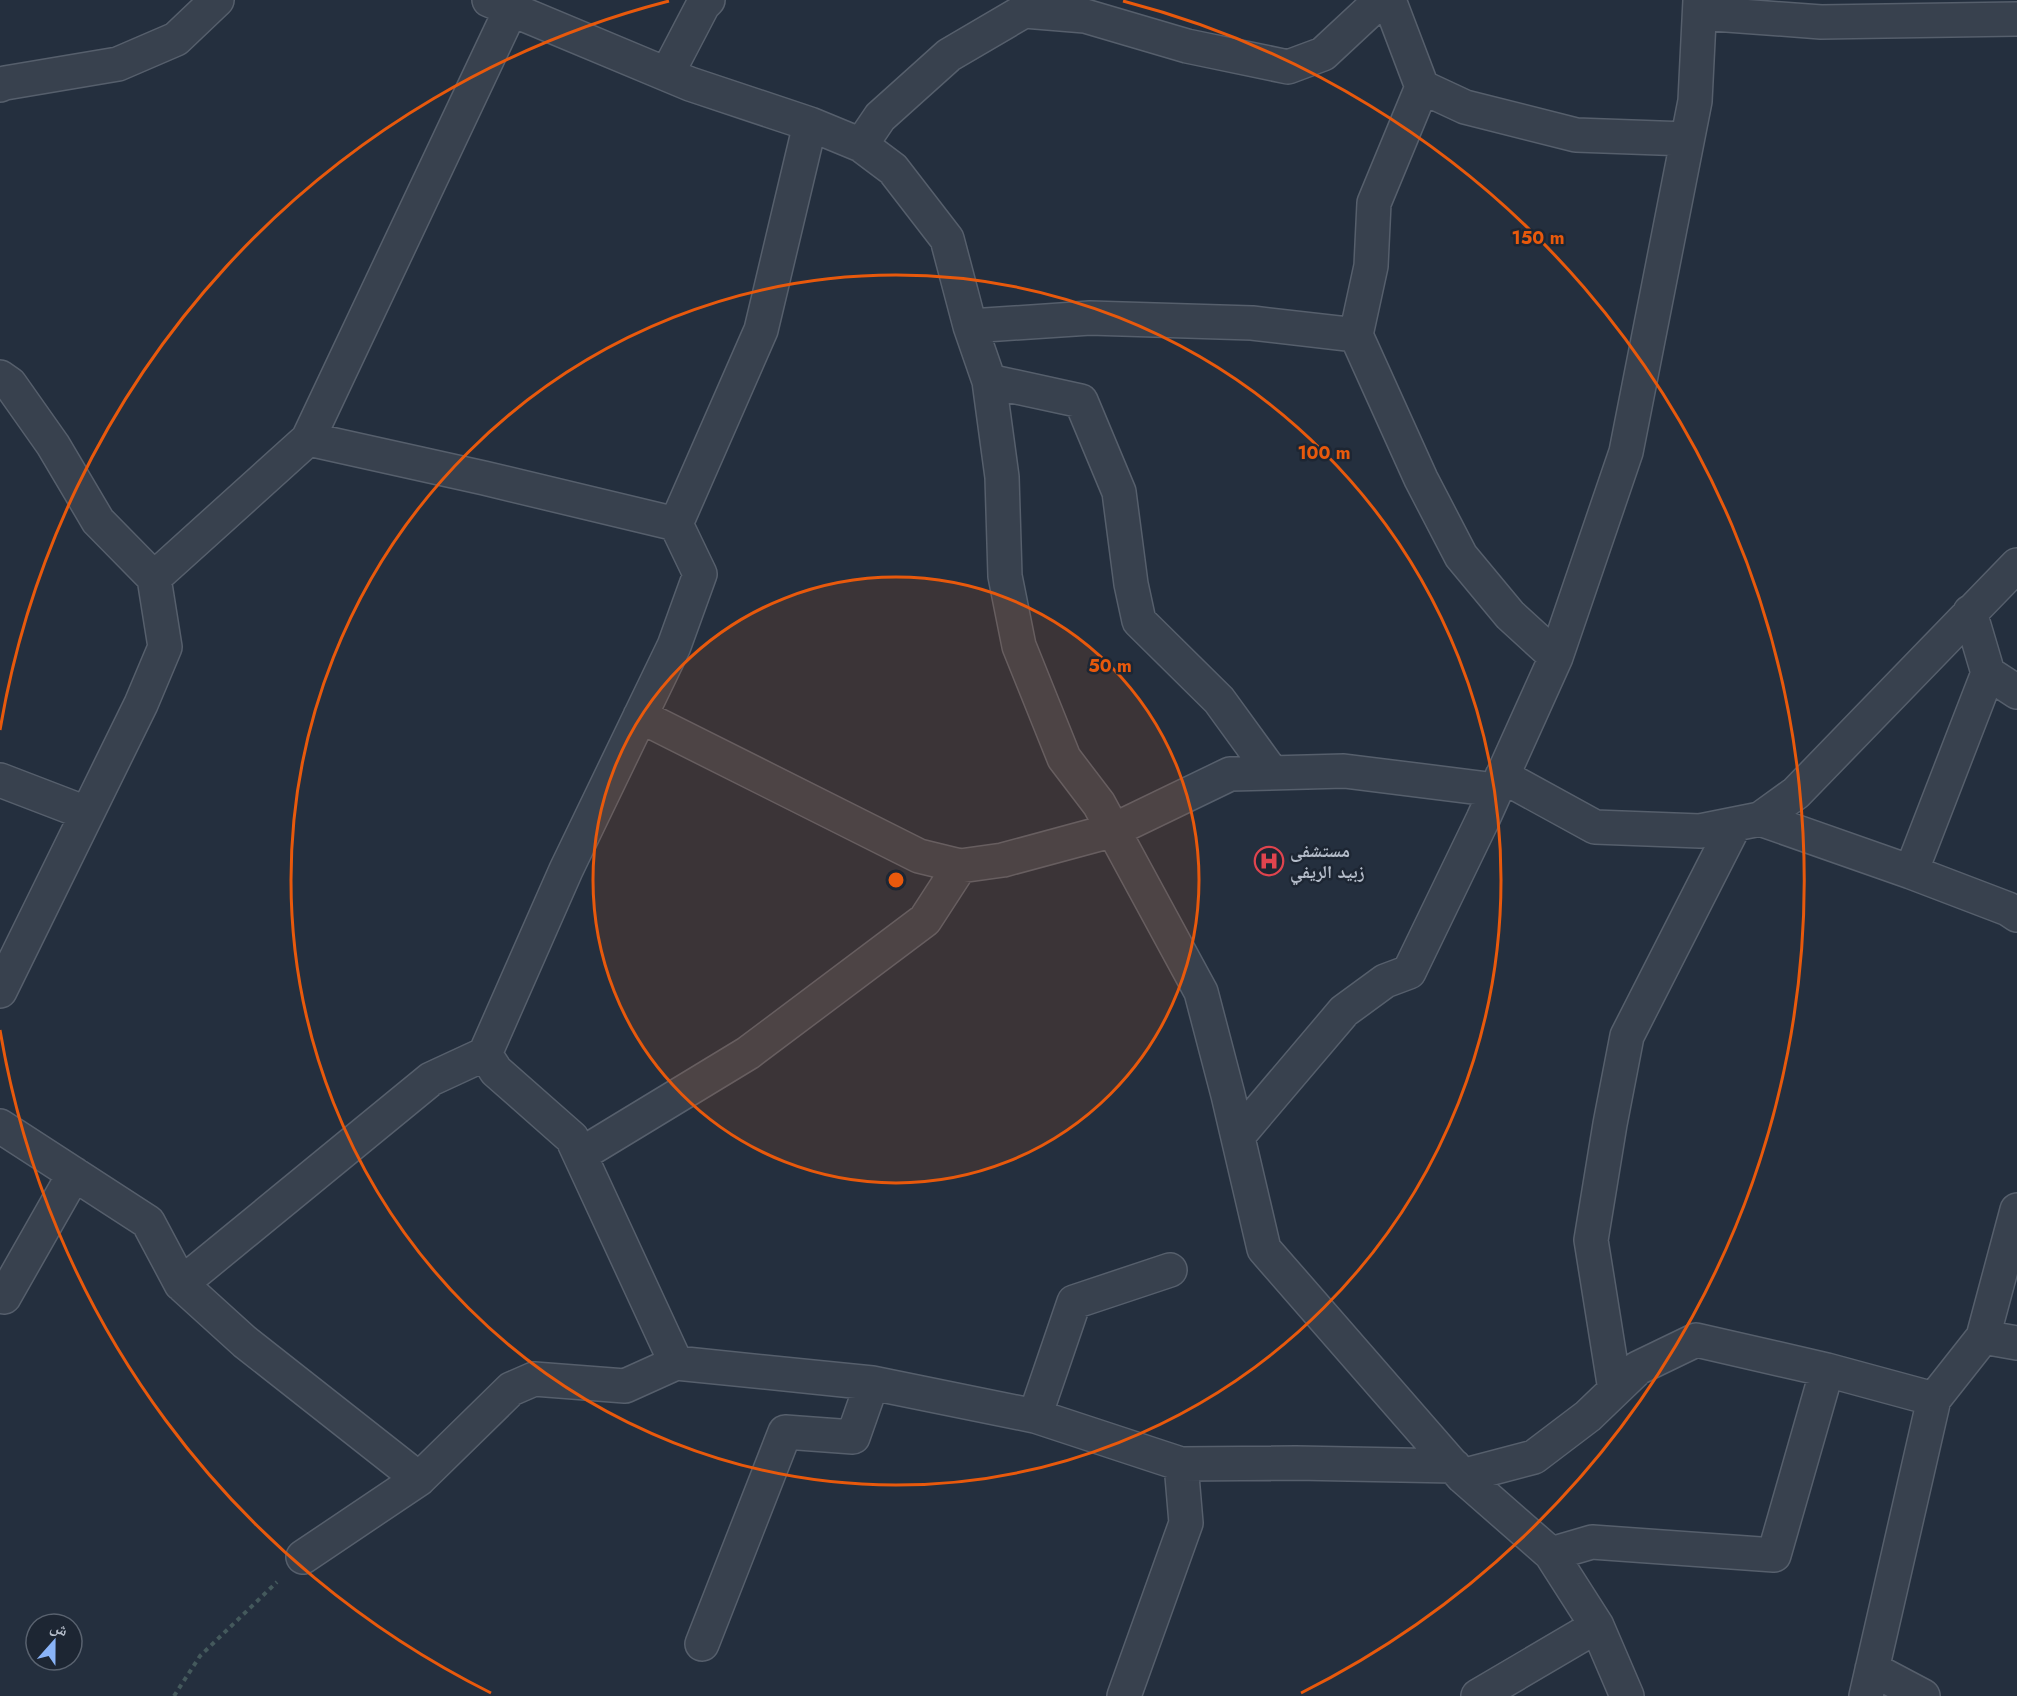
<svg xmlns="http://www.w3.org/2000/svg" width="2017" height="1696" font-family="Jost,'Noto Naskh Arabic',sans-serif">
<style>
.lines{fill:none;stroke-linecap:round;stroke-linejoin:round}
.minor-casing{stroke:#565f6c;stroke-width:36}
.path{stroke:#44595c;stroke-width:4;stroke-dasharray:4.5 4.5;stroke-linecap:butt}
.minor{stroke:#38414e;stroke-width:33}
.ring{fill:none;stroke:#e8590c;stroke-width:3}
.labels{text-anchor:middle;stroke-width:5;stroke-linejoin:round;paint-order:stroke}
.poi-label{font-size:18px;font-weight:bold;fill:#b4bcc9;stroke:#1d2633;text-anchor:start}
.centre{fill:#e8590c;stroke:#1d2633;stroke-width:3}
.ring-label{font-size:18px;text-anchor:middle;font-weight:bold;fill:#e8590c;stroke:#1d2633;stroke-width:5;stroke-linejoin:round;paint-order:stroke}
</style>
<rect width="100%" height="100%" fill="#242f3e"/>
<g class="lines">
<g class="minor-casing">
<path id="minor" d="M 489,0 L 690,84 L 810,124 L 861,145 L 893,169 L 947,239 L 970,326 L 989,381 L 1002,477 L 1005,576 L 1019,646 L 1064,758 L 1099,804 L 1201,992 L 1228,1095 L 1264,1249 L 1462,1476 L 1551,1554 L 1597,1626 L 1627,1696
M 1389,0 L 1422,87 L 1465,107 L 1576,135 L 1687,139
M 1700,13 L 1821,22 L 2017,19
M 667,74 L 703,5 L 708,0
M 0,85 L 5,83 L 118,64 L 176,39 L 217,0
M 861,145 L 880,117 L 949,55 L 1024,11 L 1085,16 L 1187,46 L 1288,67 L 1323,54 L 1381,0
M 970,326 L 1090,318 L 1252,323 L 1356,335 L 1421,479 L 1461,556 L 1510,615 L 1556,657
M 1356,335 L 1371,266 L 1374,203 L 1422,87
M 0,377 L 10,384 L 53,445 L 98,521 L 154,578 L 165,647 L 141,704 L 0,991
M 989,381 L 1081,401 L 1119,492 L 1131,584 L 1139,621 L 1219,700 L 1272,773
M 308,439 L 484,478 L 676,524 L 761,330 L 810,124
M 154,578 L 308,439 L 511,9
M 1988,673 L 2017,692
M 640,716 L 919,856 L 960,866 L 1003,860 L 1114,830 L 1230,774 L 1344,771 L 1496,790
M 1502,776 L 1595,827 L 1700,831 L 1760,819 L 1796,793 L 2017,565
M 0,780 L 86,813
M 1760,819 L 1911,872 L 2008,909 L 2017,915
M 1911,872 L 1988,673 L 1970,612
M 485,1054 L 496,1071 L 572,1138 L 676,1363
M 0,1126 L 148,1222 L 181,1284 L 245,1342 L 419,1479
M 1238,1136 L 1344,1011 L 1385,981 L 1409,972 L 1483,819 L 1556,657 L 1626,452 L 1695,101 L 1700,0
M 580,1155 L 748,1053 L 925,920 L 960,866
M 181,1284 L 431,1079 L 485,1054 L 566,870 L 674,646 L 700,574 L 676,524
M 0,1294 L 4,1297 L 74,1174
M 1983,1337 L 2017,1210
M 1615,1390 L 1591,1240 L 1610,1124 L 1627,1036 L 1735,824
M 1035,1416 L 1074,1302 L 1170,1270
M 1462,1476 L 1534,1457 L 1588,1416 L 1638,1368 L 1696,1340 L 1827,1370 L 1934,1399
M 1551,1554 L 1592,1542 L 1774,1555 L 1827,1370
M 303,1557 L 419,1479 L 511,1389 L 534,1379 L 625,1386 L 676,1363 L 872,1383 L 1035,1416 L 1181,1464 L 1296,1463 L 1454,1466
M 702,1644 L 785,1432 L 853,1437 L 872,1383
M 1872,1669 L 1923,1696
M 1124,1696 L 1186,1523 L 1181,1464
M 1478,1696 L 1597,1626
M 1866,1696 L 1934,1399 L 1983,1337 L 2017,1343"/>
</g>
<path class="path" d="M 174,1696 L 200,1656 L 277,1582"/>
<use href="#minor" class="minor"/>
</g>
<circle cx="896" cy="880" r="303" fill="#e8590c" fill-opacity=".12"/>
<g class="ring">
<circle cx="896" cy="880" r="303"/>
<circle cx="896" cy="880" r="605"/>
<path d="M491 1693A908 908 0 0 1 0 1030M0 730A908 908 0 0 1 669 1M1123 1A908 908 0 0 1 1301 1693"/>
</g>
<defs>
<g id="hospital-ring" transform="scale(1.5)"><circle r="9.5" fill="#1d2633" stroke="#e0444e" stroke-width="1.5"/><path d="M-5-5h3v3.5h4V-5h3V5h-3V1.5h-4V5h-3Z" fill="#e0444e"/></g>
</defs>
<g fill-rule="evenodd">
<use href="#hospital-ring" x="1269" y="861"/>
</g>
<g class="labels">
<g class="poi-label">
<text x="1290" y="857">مستشفى<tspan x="1290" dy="21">زبيد الريفي</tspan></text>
</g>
</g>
<circle cx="896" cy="880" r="9" class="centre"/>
<g class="ring-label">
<text x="1538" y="244">150 m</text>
<text x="1324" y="459">100 m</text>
<text x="1110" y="672">50 m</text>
</g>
<g transform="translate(54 1642) rotate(21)"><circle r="28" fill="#1d2633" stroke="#59626f" stroke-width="1.5"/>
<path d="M0-4.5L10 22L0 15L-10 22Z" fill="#8ab4f8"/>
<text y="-9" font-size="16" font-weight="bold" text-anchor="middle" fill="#b4bcc9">ش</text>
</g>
</svg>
